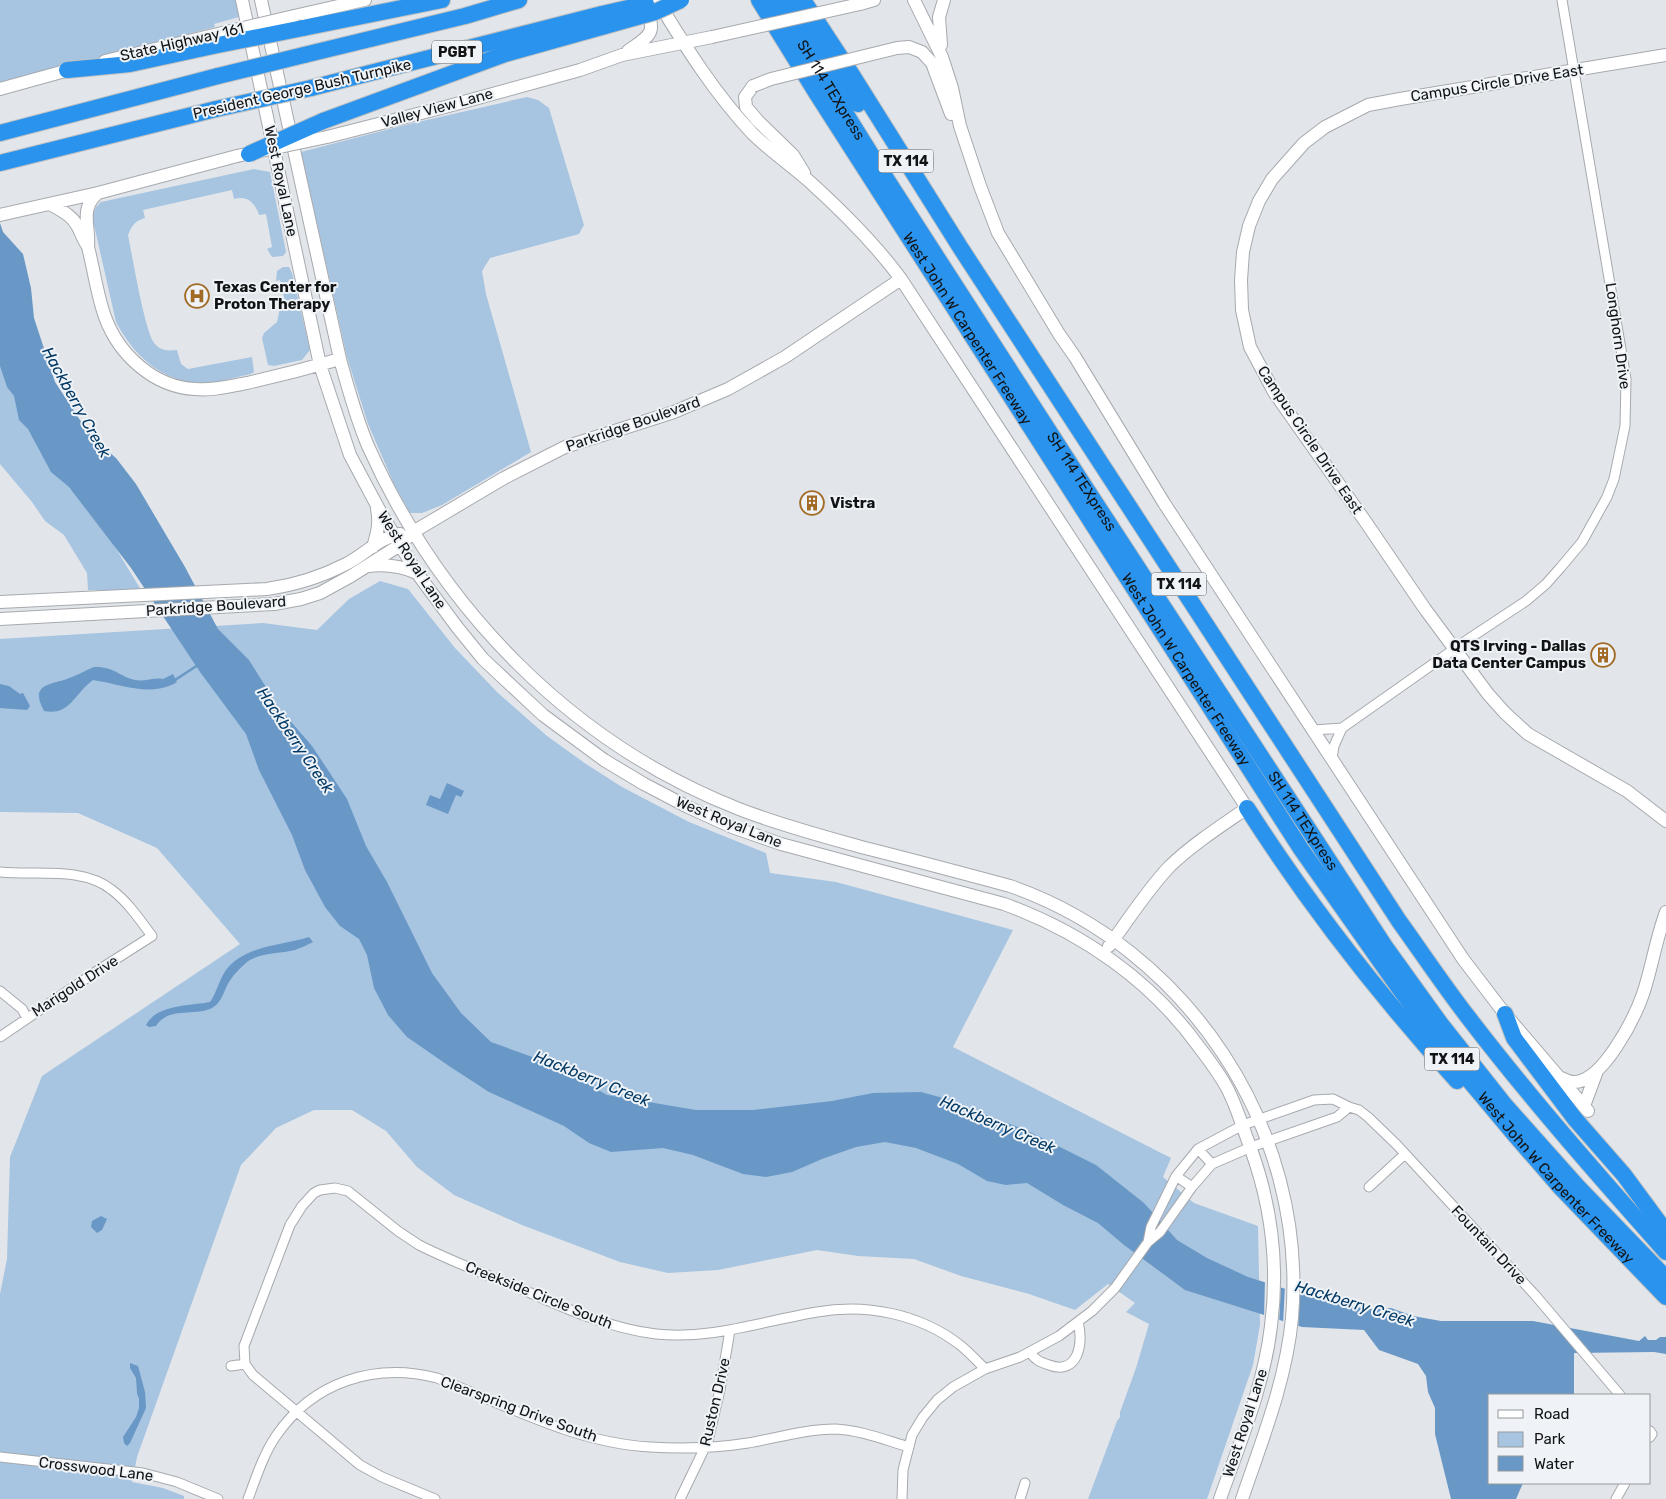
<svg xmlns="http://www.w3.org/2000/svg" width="1666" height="1499" font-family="Rubik,sans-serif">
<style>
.green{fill:#a7c4e1}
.water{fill:#6998c6}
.pier{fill:#e2e6ea}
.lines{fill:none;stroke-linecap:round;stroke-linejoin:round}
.stream{stroke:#6998c6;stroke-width:2.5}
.street-casing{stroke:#a6a9ae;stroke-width:11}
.secondary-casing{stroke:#a6a9ae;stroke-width:14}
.highway-casing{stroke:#c1c2c2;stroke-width:18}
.street{stroke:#fff;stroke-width:9}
.secondary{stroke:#fff;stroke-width:12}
.highway{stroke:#2a93ed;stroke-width:16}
.secondary-bridge-casing{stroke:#a6a9ae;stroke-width:14;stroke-linecap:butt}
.highway-bridge-casing{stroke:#c1c2c2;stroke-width:18;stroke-linecap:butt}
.secondary-bridge{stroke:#fff;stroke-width:12}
.highway-bridge{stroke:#2a93ed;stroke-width:16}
.labels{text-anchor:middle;stroke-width:4;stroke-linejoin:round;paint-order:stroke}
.shield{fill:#eff3f7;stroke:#545658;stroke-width:1}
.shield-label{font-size:14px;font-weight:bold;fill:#111314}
.street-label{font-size:15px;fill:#111314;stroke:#eff3f7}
.poi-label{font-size:15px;font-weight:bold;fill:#111314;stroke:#eff3f7;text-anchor:start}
.water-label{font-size:16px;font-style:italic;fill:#023965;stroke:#eff3f7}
</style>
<rect width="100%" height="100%" fill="#e2e6ea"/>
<path class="green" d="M 0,0 L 236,0 L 239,17 L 214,24 L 215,27 L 0,84 Z
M 527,97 L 538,100 L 549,108 L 584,225 L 579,234 L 490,258 L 482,271 L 486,294 L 531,452 L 442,505 L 422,513 L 410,513 L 394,484 L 368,424 L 347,357 L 301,152 L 405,125 Z
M 254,169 L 270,172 L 286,252 L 283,256 L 272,257 L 267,249 L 272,247 L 266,214 L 259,215 C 255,203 248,195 234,199 L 232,190 L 143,210 L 145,218 C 135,221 132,225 128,235 C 132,254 145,334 155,344 C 161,351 169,351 177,350 L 181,364 L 188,369 L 252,357 L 254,372 L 251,374 C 235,377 218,384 202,383 C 162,382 134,356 116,322 L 92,216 L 96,207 L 101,202 Z
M 283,267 L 289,267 L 292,273 L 310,350 L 302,360 L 274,366 L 268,365 L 262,338 L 264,333 L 277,322 L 280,308 L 286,306 L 280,280 L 276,281 L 277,271 Z
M 0,356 L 141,590 L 88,590 L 87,573 L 64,535 L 45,521 L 32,502 L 0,464 Z
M 380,581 L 408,589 L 455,648 L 497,692 L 547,736 L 586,764 L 622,787 L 689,822 L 766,853 L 770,873 L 836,882 L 1013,930 L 953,1047 L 1171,1158 L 1163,1177 L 1194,1203 L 1258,1226 L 1260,1325 L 1253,1365 L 1207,1499 L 1088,1499 L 1117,1421 L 1120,1417 L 1120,1412 L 1136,1368 L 1149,1324 L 1126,1312 L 1135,1303 L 1108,1284 L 1075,1310 L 1029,1294 L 961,1276 L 914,1259 L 858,1256 L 817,1250 L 718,1270 L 668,1273 L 620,1262 L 522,1225 L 454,1195 L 417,1167 L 386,1131 L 352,1110 L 314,1110 L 276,1128 L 241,1165 L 137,1457 L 132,1482 L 163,1488 L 184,1496 L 184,1499 L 0,1499 L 0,1294 L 7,1259 L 10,1157 L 42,1076 L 240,944 L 157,848 L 78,813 L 0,812 L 0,639 L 263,623 L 317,630 L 349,599 Z"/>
<path class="water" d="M 0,223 L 3,232 L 23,254 L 31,288 L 34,318 L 55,382 L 80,420 L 96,441 L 116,458 L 136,484 L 185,567 L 218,629 L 249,660 L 279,708 L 312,746 L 347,799 L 366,846 L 387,882 L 432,973 L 461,1013 L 491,1042 L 538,1059 L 578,1078 L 607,1095 L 696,1110 L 753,1110 L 832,1101 L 873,1093 L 921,1092 L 954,1101 L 991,1117 L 1026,1130 L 1096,1165 L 1144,1203 L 1177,1240 L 1207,1258 L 1248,1277 L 1308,1296 L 1347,1306 L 1372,1309 L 1391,1308 L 1413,1316 L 1441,1321 L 1533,1321 L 1639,1341 L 1645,1336 L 1648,1340 L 1656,1340 L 1660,1337 L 1666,1337 L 1666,1354 L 1654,1352 L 1574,1353 L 1574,1395 L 1490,1395 L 1490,1483 L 1523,1483 L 1516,1499 L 1451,1499 L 1435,1434 L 1435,1408 L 1428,1392 L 1426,1376 L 1418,1364 L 1379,1350 L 1364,1330 L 1302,1327 L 1185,1290 L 1124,1245 L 1098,1223 L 1063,1205 L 1027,1183 L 1006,1185 L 987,1181 L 958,1164 L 916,1148 L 885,1142 L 856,1147 L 822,1159 L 792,1172 L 766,1177 L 743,1174 L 693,1155 L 663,1148 L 611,1152 L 589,1143 L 564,1126 L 489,1092 L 449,1066 L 407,1037 L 388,1015 L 374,988 L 367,955 L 359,939 L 340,926 L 325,907 L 305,870 L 292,835 L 259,770 L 246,734 L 200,672 L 131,568 L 69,487 L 51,472 L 28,429 L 19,420 L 14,396 L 7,387 L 0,366 Z
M 94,667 C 113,666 119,676 135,680 C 145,682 154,677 163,679 L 173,674 L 177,682 C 151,698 121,684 93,680 C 74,694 70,716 44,711 C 31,687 45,685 64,680 C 74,677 84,671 94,667 Z
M 0,684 L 9,686 L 20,694 L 23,693 L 30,706 L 27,710 L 0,708 Z
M 447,783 L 464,791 L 461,797 L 456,795 L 448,814 L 426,805 L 430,795 L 440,799 Z
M 309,937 L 313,942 C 307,945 301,948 295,950 C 279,954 261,952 247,962 C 241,967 235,973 231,979 C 224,988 223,1002 212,1008 C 193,1017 169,1006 156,1026 L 149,1027 L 146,1025 C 157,1004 190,1006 210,1002 C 217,992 219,980 226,970 C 245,945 281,946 309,937 Z
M 101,1216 L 107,1219 L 102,1230 L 97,1233 L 91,1227 L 92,1221 Z
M 130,1363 L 138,1366 L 145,1392 L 146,1408 L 130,1443 L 127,1446 L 124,1443 L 123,1437 L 136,1417 L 139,1408 L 139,1399 L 137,1393 L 136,1378 L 130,1368 Z"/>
<path class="pier" d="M 1265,1280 L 1281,1285 L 1279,1323 L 1264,1318 Z
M 1285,1286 L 1300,1291 L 1298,1329 L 1283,1324 Z"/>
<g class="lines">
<path class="stream" d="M 175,680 L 198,665"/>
<g class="street-casing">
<path id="street" d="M 1314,730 L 1342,728 L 1470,638 L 1526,601 L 1546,584 L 1561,567 L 1582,542 L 1607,497 L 1614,479 L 1625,426 L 1626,379 L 1562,0
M 1332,758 L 1334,746 L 1342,728
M 0,872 C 36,876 82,866 112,890 C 128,902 140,920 152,936 L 94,973 L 0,1037
M 0,991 L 22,1009 L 27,1018
M 1198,1149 L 1212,1164
M 1176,1176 L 1192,1187
M 1369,1187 L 1405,1154
M 1148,1242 L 1151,1227 L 1176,1176 L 1198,1149 L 1243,1125 L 1314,1100 L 1333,1099 L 1349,1107 L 1359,1110 L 1368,1117 L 1397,1145 L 1535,1295 L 1620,1395
M 1030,1352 C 1035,1360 1040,1362 1049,1365 C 1078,1376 1084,1343 1078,1322
M 231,1366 L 245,1364
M 1650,1431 L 1652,1434 L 1650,1437
M 0,1457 L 143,1473 L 177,1482 L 218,1499
M 248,1499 C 256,1478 263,1455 276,1436 C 313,1382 374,1362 437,1378 C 506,1405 575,1443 650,1447 C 683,1449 716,1448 748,1443 C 777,1438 806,1429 835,1429 C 860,1430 885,1440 909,1447
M 435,1499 L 382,1477 L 360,1465 L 253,1375 L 245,1364 L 244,1346 L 290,1225 L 302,1206 L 314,1193 L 320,1190 L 335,1188 L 348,1191 L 398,1231 L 419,1245 C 451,1261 484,1274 517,1287 C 562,1307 607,1328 656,1334 C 711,1340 763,1321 817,1312 C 866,1303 920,1314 960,1345 C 969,1352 977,1361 985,1369
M 680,1499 L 708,1441 L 720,1390 L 730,1330
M 902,1499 L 903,1470 L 912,1435 L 923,1417 L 937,1400 L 953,1387 L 985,1369 L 1020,1357 L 1059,1336 L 1092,1311 L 1115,1288 L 1148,1242 L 1160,1232 L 1192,1187 L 1212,1164 L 1251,1147 L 1337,1117 L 1349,1107
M 1020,1499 L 1025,1483
M 1616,1499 L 1625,1483"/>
</g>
<g class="secondary-casing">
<path id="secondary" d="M 242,0 L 320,365 L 350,455 L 382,515 L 417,573 L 457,627 L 483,659 L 543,715 L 604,760 L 644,784 L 688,807 L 732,827 L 781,844 L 1004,904 C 1081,932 1151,980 1199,1047 C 1209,1060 1219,1073 1227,1088 C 1236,1105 1242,1125 1249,1144 C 1271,1202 1279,1264 1271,1326 C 1264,1386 1240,1442 1220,1499
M 261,0 L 340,359 C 348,388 356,418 368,446 C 441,609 571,743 739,809 C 780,825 822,836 865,848 C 913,860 962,873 1010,886 C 1188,948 1308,1130 1292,1318 C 1286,1381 1262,1440 1242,1499
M 657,0 C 685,46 715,94 752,133 C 770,151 791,165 810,182 C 842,211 876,245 901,279 L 1247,808 C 1221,826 1193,844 1170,866 C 1147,890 1129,919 1109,946
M 914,0 L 942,57 L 952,88 L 960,126 L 980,186 L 998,233 L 1059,334 L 1075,357 L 1164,503 L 1463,959 L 1505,1014 L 1588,1111
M 860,4 L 874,0
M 294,16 L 365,0
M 941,45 L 939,17 L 944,0
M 897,48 L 909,47 L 922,52 L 932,63 L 951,114
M 628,51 C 649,36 659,33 644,6
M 1666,55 L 1400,99 L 1368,105 L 1325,127 L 1304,143 L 1272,179 L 1259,201 L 1249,226 L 1243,252 L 1241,280 L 1242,310 L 1250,347 L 1274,392 L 1365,521 L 1425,609 L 1488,694 L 1505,713 L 1528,734 L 1627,791 L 1666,821
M 105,61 L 222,33
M 753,86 L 745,97 L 746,107 L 758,121 L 793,155 L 804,173
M 0,89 L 76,68
M 327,137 L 445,107 L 580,70 L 622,55 L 712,37
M 98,193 C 79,209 90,225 88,247 C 94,270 97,295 105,317 C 119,355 154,387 195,389 C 213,391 230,386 247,383 C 278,376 309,368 340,359
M 50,204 C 60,210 72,215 78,227 C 81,233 83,239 87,245
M 0,215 L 98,193 L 237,156
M 373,547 C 377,534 380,523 377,509
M 369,566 C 387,564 401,566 417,573
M 0,602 L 267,589 C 295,585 321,577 346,564 C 364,555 380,537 400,534
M 0,619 L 274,604 L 301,599 L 320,593 L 351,576 L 400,545 L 413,532 L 504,478 L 565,447 L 674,412 L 728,389 L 785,357 L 901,279
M 1559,1077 C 1564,1079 1569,1082 1574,1082 C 1603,1082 1635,1017 1643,994 C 1652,967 1656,939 1666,912
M 1584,1106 L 1597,1071"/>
</g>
<g class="highway-casing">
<g id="highway">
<path id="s1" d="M 759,0 L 817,94 L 1301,849 L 1399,988 L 1458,1067 L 1515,1135 L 1561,1188 L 1666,1297"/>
<path id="s2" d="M 775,0 L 887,180 L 1085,487 L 1386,948 L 1440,1023 L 1504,1104 L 1578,1187 L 1666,1278"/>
<path d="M 789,0 L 858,104"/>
<path d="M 803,0 L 852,75 L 960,247 L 1399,921 C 1422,953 1444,986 1468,1017 C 1530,1098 1598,1175 1666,1252"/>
<path d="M 303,28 L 442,0"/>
<path d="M 304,55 L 465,16 L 519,0"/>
<path d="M 67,70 L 130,64 L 213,46"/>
<path d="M 311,88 L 602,14"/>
<path d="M 323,121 L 505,54 L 605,26"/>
<path d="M 0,133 L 218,76"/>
<path d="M 0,163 L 216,109"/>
<path d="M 1247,808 C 1309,905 1380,996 1457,1081"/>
<path d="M 1505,1014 L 1514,1038 L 1575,1119 L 1624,1175 L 1666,1232"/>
</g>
</g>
<use href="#street" class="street"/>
<use href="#secondary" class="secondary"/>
<use href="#highway" class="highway"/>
<g class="secondary-bridge-casing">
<path id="secondary-bridge" d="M 222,33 L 294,16
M 712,37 L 860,4
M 753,86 L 771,79 L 897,48
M 237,156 L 327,137"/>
</g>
<g class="highway-bridge-casing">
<path id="highway-bridge" d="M 602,14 L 646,4
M 605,26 L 655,12 L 681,0
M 213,46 L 303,28
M 218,76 L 304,55
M 216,109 L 311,88
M 249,154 L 323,121"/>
</g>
<use href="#secondary-bridge" class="secondary-bridge"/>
<use href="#highway-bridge" class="highway-bridge"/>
</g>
<defs>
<g id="hospital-ring" transform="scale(1.25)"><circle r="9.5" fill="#eff3f7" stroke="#a16b25" stroke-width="1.5"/><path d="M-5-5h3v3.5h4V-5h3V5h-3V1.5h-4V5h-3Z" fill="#a16b25"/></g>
<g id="building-ring" transform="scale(1.25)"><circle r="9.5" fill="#eff3f7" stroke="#a16b25" stroke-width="1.5"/><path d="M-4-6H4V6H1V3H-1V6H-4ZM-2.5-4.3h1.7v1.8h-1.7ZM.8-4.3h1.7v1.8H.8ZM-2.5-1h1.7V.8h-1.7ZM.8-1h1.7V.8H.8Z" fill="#a16b25"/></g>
</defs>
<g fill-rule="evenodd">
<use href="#hospital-ring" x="197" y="296"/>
<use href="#building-ring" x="812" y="503"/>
<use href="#building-ring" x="1603" y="655"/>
</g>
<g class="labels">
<g class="shield">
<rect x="432" y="40.5" width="50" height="23" rx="4"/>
<rect x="878.5" y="149.5" width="55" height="23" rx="4"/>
<rect x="1151.5" y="572.5" width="55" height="23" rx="4"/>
<rect x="1424.5" y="1047.5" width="55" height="23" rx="4"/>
</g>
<g class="shield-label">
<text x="457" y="57">PGBT</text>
<text x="906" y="166">TX 114</text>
<text x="1179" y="589">TX 114</text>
<text x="1452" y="1064">TX 114</text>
</g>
<g class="street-label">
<text transform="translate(182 42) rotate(-13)" y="5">State Highway 161</text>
<text transform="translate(1497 83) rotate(-9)" y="5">Campus Circle Drive East</text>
<text transform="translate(302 89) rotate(-13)" y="5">President George Bush Turnpike</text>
<text dy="5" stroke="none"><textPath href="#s2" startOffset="106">SH 114 TEXpress</textPath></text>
<text transform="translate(437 108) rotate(-15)" y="5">Valley View Lane</text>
<text transform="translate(281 181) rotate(78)" y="5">West Royal Lane</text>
<text dy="5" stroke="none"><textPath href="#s1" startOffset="389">West John W Carpenter Freeway</textPath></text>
<text transform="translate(1618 336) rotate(82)" y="5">Longhorn Drive</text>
<text transform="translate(633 424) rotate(-19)" y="5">Parkridge Boulevard</text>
<text transform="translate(1310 440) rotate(56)" y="5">Campus Circle Drive East</text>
<text dy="5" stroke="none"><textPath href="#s2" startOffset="571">SH 114 TEXpress</textPath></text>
<text transform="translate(412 560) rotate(57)" y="5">West Royal Lane</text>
<text transform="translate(216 606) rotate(-4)" y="5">Parkridge Boulevard</text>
<text dy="5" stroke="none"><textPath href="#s1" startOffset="794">West John W Carpenter Freeway</textPath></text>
<text dy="5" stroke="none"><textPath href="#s2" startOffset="976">SH 114 TEXpress</textPath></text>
<text transform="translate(729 822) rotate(22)" y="5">West Royal Lane</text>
<text transform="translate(75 986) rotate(-33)" y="5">Marigold Drive</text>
<text dy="5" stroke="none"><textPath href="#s1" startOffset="1424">West John W Carpenter Freeway</textPath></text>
<text transform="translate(1489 1245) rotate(47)" y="5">Fountain Drive</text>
<text transform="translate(539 1295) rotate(22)" y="5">Creekside Circle South</text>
<text transform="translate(715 1402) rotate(-77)" y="5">Ruston Drive</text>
<text transform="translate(519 1409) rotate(20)" y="5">Clearspring Drive South</text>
<text transform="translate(1245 1423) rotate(-72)" y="5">West Royal Lane</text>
<text transform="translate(96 1469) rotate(7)" y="5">Crosswood Lane</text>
</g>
<g class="poi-label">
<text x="214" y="292">Texas Center for<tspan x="214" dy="17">Proton Therapy</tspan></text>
<text x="830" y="508">Vistra</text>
<text x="1586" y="651" text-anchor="end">QTS Irving - Dallas<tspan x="1586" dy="17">Data Center Campus</tspan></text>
</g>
<g class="water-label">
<text transform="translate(77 402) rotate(61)" y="6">Hackberry Creek</text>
<text transform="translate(296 740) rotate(56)" y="6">Hackberry Creek</text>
<text transform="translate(592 1078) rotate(22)" y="6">Hackberry Creek</text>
<text transform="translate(998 1124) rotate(23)" y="6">Hackberry Creek</text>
<text transform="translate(1355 1303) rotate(17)" y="6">Hackberry Creek</text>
</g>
</g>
<rect x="1488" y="1394" width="162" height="90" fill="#eff3f7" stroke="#96999c"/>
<rect x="1498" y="1410" width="25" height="8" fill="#ffffff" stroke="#96999c"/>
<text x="1534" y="1419" font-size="15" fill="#111314">Road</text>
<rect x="1498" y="1432" width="25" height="15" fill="#a7c4e1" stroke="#96999c"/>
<text x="1534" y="1444" font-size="15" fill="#111314">Park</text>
<rect x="1498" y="1456" width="25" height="15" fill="#6998c6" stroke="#96999c"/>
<text x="1534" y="1469" font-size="15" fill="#111314">Water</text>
</svg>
